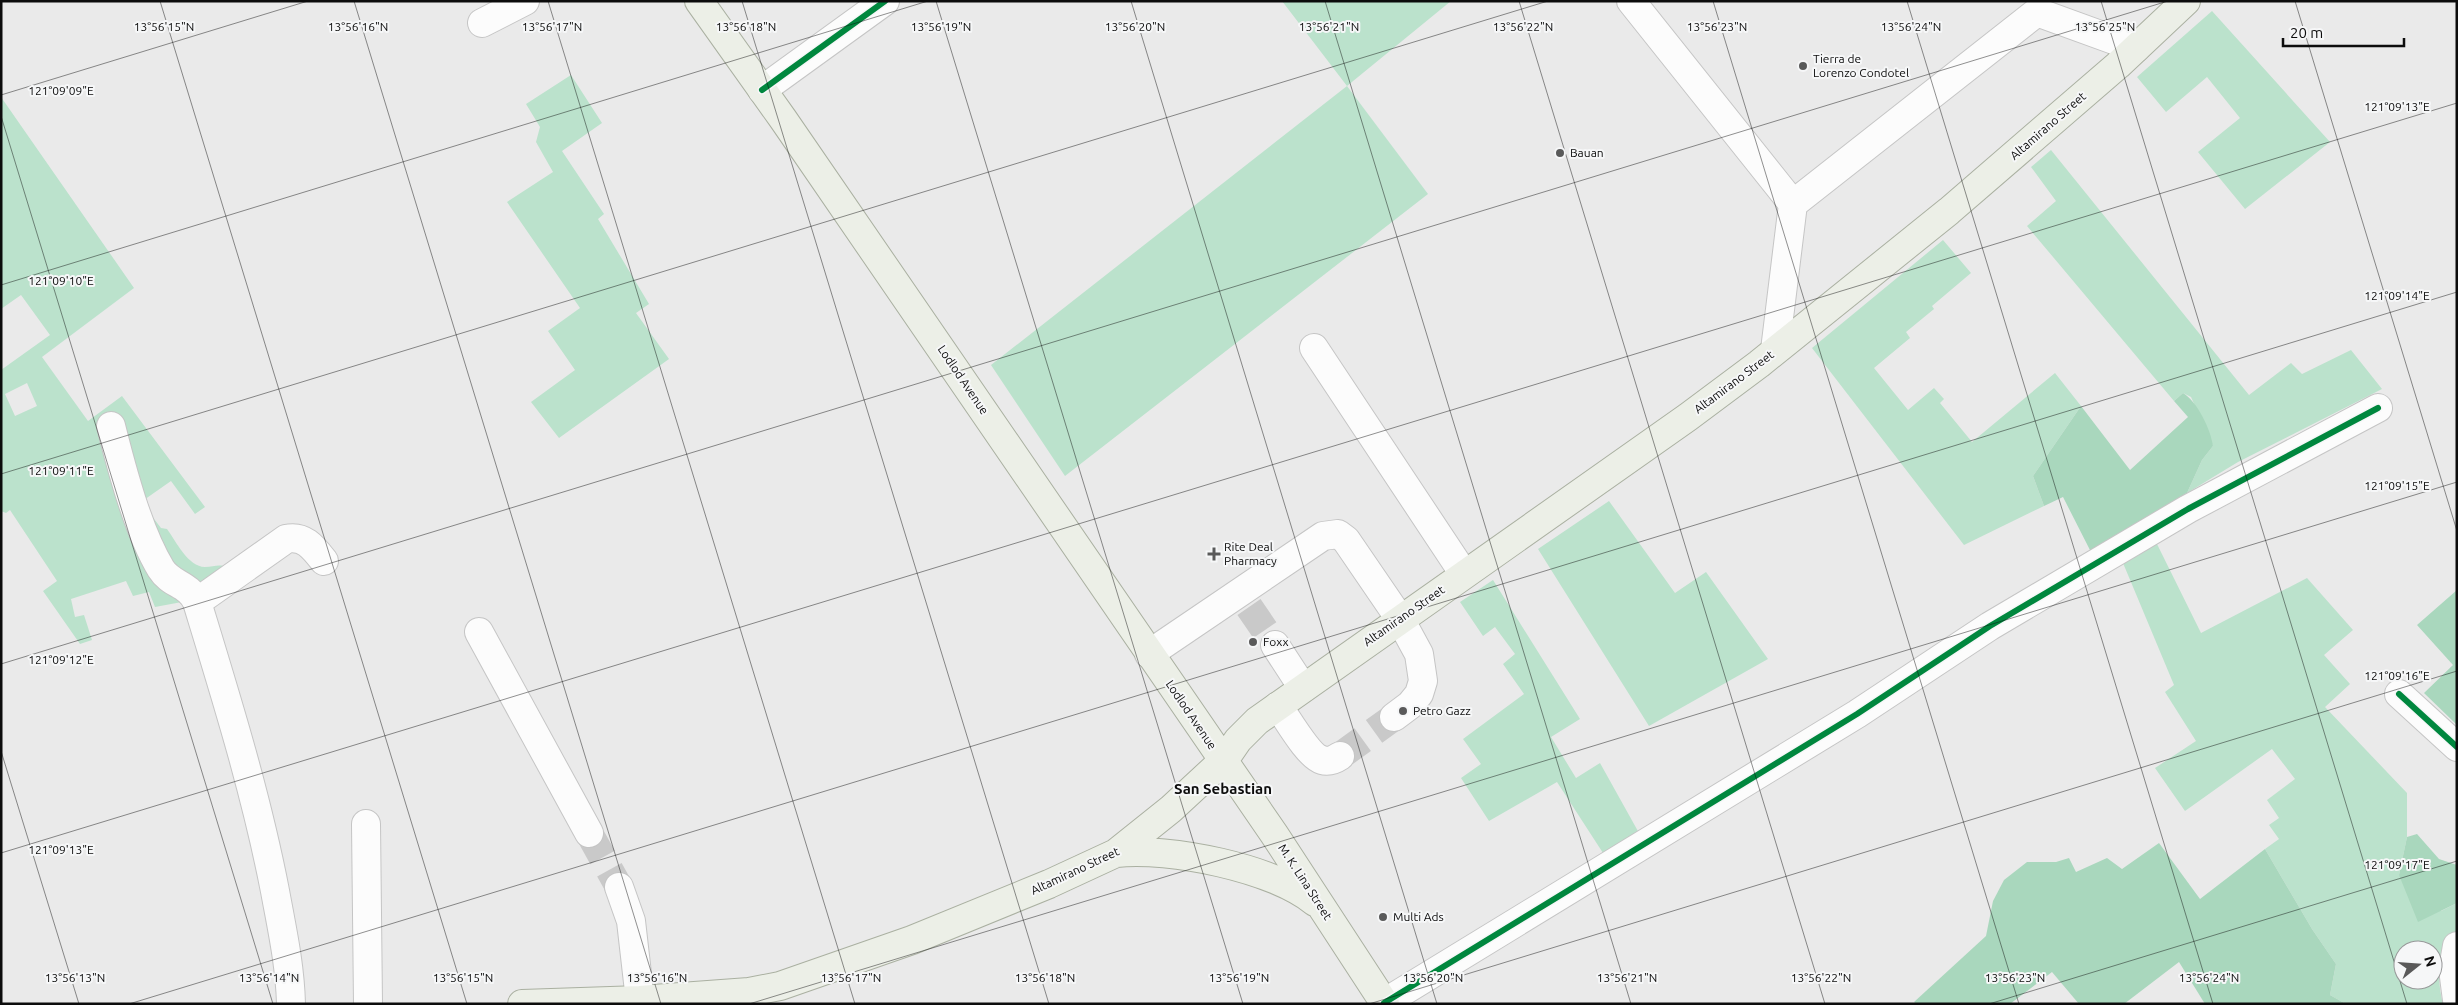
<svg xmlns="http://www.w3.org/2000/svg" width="2458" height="1005" font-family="Ubuntu,sans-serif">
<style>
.green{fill:#bbe2cc;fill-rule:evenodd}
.forest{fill:#a9d7bd}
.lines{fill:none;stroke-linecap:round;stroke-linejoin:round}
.minor-tunnel{stroke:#c9c9c9;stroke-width:28;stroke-dasharray:28 14;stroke-linecap:butt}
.minor-casing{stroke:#c5c5c5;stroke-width:30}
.major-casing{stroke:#aab0a1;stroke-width:30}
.minor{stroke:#fcfcfc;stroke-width:28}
.major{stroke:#ecefe7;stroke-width:28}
.cycleway-casing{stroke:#f6f7f8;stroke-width:9}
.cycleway{stroke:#00873e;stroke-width:6}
.ticks{fill:none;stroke:#0c0c0c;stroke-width:1;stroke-opacity:0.45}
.poi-dot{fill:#5a5a5a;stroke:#f6f7f8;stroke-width:2}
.labels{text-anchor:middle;stroke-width:4;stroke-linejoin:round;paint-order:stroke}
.poi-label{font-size:12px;fill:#0c0c0c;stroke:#f6f7f8;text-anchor:start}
.street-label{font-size:12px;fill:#0c0c0c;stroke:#f6f7f8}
.quarter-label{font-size:15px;font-weight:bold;fill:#0c0c0c;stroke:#f6f7f8}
.ticks-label{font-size:12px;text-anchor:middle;fill:#0c0c0c;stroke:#f6f7f8;stroke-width:4;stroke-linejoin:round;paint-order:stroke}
</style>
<rect width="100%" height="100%" fill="#eaeaea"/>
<path class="green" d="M 1282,1 L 1451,1 L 1347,86 L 1428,194 L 1065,476 L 991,365 L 1347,86 Z
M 2212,11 L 2330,142 L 2245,209 L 2198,152 L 2240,118 L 2207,77 L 2166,112 L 2137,77 Z
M 571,75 L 602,123 L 562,151 L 604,214 L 598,219 L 649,304 L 636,313 L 669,359 L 559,438 L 531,402 L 575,370 L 548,331 L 580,308 L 507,202 L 553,172 L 536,142 L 540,127 L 526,104 Z
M 1,97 L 134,288 L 42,357 L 88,421 L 122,396 L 205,507 L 195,514 L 171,481 L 141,502 L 161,528 L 167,529 C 176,541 188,567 205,567 C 214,567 220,563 228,568 L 214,596 L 155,607 L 149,592 L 133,596 L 126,581 L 71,599 L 75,617 L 84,615 L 92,640 L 80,644 L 43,591 L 57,581 L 10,510 L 6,513 L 1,511 L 1,370 L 50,335 L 21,295 L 1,309 ZM 27,383 L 37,406 L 15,416 L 5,394 Z
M 2051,150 L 2249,395 L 2291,363 L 2302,374 L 2351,350 L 2382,389 L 2238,462 L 2187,493 L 2202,460 L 2213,446 L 2191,397 L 2183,393 L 2174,401 L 2027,226 L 2056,201 L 2031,167 Z
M 1943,240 L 1971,273 L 1932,306 L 1934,309 L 1906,332 L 1910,338 L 1874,368 L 1908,410 L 1934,388 L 1944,399 L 1940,403 L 1972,442 L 2055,373 L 2081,406 L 2033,476 L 2044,506 L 1964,545 L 1812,348 Z
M 1609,501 L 1675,593 L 1706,572 L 1768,659 L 1649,726 L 1538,549 Z
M 2156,542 L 2201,633 L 2307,578 L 2353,630 L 2324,655 L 2350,684 L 2325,707 L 2407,793 L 2407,837 L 2399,875 L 2441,911 L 2457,903 L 2457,931 C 2438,952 2436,977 2443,1004 L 2346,1004 L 2330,995 L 2336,964 L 2312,929 L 2265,849 L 2279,839 L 2269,825 L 2279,818 L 2267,800 L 2295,779 L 2272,749 L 2185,811 L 2155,768 L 2196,741 L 2165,692 L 2174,685 L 2123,563 ZM 2403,950 L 2433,950 L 2433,980 L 2403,980 Z
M 1493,580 L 1580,719 L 1551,737 L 1576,778 L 1600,763 L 1639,833 L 1603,853 L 1557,782 L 1489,821 L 1461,778 L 1481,764 L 1463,739 L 1524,694 L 1503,664 L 1515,654 L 1495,627 L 1483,636 L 1460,602 Z"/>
<path class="forest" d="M 2183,393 C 2197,401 2211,430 2213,446 L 2202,460 L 2187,493 L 2091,552 L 2063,497 L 2044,506 L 2033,476 L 2081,406 L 2130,470 L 2188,417 L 2174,401 Z
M 2457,590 L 2457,725 L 2424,693 L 2453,665 L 2417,625 Z
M 2417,834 L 2439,859 L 2457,865 L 2457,903 L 2418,922 L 2399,875 L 2407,837 Z
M 2159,843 L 2200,899 L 2265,849 L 2312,929 L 2336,964 L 2330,995 L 2346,1004 L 2205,1004 L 2179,962 L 2124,1004 L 2079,1004 L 2052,972 L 2010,1004 L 1916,1004 L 1914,1002 L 1986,936 L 1993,901 L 2004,880 L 2027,862 L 2056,862 L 2069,858 L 2076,872 L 2107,858 L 2122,869 Z"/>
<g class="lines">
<path class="minor-tunnel" d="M 1249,607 L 1275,645
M 1340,756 L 1394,717
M 589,833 L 619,887"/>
<g class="minor-casing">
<path id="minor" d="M 1631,1 L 1793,204
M 482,23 L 525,1
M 762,90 L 885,1
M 1314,348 L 1464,574
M 1775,350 L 1793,204 L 2037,12 L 2136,48
M 111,426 C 122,470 138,531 161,569 C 171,585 188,583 197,602 C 226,697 256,793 275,891 C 282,929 290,965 291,1004
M 197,602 L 286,539 C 304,535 313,547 324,561
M 479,632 L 589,833
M 1275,645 L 1303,688
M 1149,654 L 1323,536 L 1338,534 L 1346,540 L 1400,619 L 1419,654 L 1423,681 L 1419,694 L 1410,705 L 1394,717
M 2399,694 L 2457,747
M 1278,706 C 1287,718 1308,756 1322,760 C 1329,762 1334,760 1340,756
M 366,824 L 368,1004
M 619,887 L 631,921 L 640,1000
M 2457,946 L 2453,969 L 2457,1000
M 1384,1003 L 1857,714 L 1990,626 L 2188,509 L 2378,408"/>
</g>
<g class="major-casing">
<path id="major" d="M 699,1 L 783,119 L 1274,834 L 1385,1004
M 1116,853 C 1170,847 1273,868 1315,902
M 522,1004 L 640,1000 L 749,992 L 780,986 L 912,940 L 1049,884 L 1116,853 L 1171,809 L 1225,759 L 1238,740 L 1257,721 L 1688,417 L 1759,364 L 1949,211 L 2118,65 L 2186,1"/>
</g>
<use href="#minor" class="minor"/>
<use href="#major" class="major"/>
<g class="cycleway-casing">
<path id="cycleway" d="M 762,90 L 885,1
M 2399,694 L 2457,747
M 1384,1003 L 1857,714 L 1990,626 L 2188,509 L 2378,408"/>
</g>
<use href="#cycleway" class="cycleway"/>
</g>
<path class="ticks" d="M 160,1 L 467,1004M 354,1 L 661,1004M 548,1 L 855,1004M 742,1 L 1049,1004M 936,1 L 1243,1004M 1131,1 L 1437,1004M 1325,1 L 1631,1004M 1519,1 L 1825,1004M 1713,1 L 2019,1004M 1907,1 L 2213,1004M 2101,1 L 2407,1004M 2295,1 L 2457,531M 1,95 L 308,1M 1,116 L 273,1004M 1,285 L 928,1M 1,474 L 1548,1M 1,664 L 2168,1M 1,751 L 79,1004M 1,853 L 2457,103M 129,1004 L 2457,292M 749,1004 L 2457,482M 1369,1004 L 2457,671M 1989,1004 L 2457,861"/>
<g class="poi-dot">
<circle cx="1803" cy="66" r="5"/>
<circle cx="1560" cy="153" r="5"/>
<path d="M1211.5 546.5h5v5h5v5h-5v5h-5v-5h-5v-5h5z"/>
<circle cx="1253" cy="642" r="5"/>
<circle cx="1403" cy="711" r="5"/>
<circle cx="1383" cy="917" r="5"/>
</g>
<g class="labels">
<g class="poi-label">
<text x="1813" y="63">Tierra de<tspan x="1813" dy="14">Lorenzo Condotel</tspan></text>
<text x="1570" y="157">Bauan</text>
<text x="1224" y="551">Rite Deal<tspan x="1224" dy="14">Pharmacy</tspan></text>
<text x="1263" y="646">Foxx</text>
<text x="1413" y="715">Petro Gazz</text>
<text x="1393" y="921">Multi Ads</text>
</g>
<g class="street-label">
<text transform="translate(2048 126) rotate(-41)" y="4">Altamirano Street</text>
<text transform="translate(963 380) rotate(56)" y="4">Lodlod Avenue</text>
<text transform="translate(1734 382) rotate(-37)" y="4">Altamirano Street</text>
<text transform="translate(1404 616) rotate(-35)" y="4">Altamirano Street</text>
<text transform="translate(1191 715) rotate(56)" y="4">Lodlod Avenue</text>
<text transform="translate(1075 871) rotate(-25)" y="4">Altamirano Street</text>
<text transform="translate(1305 882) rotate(57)" y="4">M. K. Lina Street</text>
</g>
<g class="quarter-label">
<text x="1223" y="794">San Sebastian</text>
</g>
</g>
<g class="ticks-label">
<text x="164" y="31">13°56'15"N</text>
<text x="358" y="31">13°56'16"N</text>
<text x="552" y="31">13°56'17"N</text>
<text x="746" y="31">13°56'18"N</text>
<text x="941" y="31">13°56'19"N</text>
<text x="1135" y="31">13°56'20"N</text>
<text x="1329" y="31">13°56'21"N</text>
<text x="1523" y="31">13°56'22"N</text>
<text x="1717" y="31">13°56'23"N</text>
<text x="1911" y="31">13°56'24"N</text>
<text x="2105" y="31">13°56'25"N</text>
<text x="61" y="95">121°09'09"E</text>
<text x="2397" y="111">121°09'13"E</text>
<text x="61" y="285">121°09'10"E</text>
<text x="2397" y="300">121°09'14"E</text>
<text x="61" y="475">121°09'11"E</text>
<text x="2397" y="490">121°09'15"E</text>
<text x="61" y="664">121°09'12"E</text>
<text x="2397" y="680">121°09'16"E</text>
<text x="61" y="854">121°09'13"E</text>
<text x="2397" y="869">121°09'17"E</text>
<text x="75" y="982">13°56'13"N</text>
<text x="269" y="982">13°56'14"N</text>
<text x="463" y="982">13°56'15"N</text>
<text x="657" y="982">13°56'16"N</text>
<text x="851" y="982">13°56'17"N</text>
<text x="1045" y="982">13°56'18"N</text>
<text x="1239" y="982">13°56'19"N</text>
<text x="1433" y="982">13°56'20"N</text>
<text x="1627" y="982">13°56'21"N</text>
<text x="1821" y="982">13°56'22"N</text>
<text x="2015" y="982">13°56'23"N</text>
<text x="2209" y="982">13°56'24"N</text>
</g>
<rect width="2458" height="1005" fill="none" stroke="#0c0c0c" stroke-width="5"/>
<g transform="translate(2418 965) rotate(73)"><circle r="24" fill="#f6f7f8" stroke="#98999a"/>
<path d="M0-4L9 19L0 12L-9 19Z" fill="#5a5a5a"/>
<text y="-8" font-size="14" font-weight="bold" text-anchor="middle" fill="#0c0c0c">N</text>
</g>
<path d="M2283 38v8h121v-8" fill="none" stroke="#0c0c0c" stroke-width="2.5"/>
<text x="2290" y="38" font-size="15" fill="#0c0c0c" stroke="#f6f7f8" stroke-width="4" paint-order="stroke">20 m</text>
</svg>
